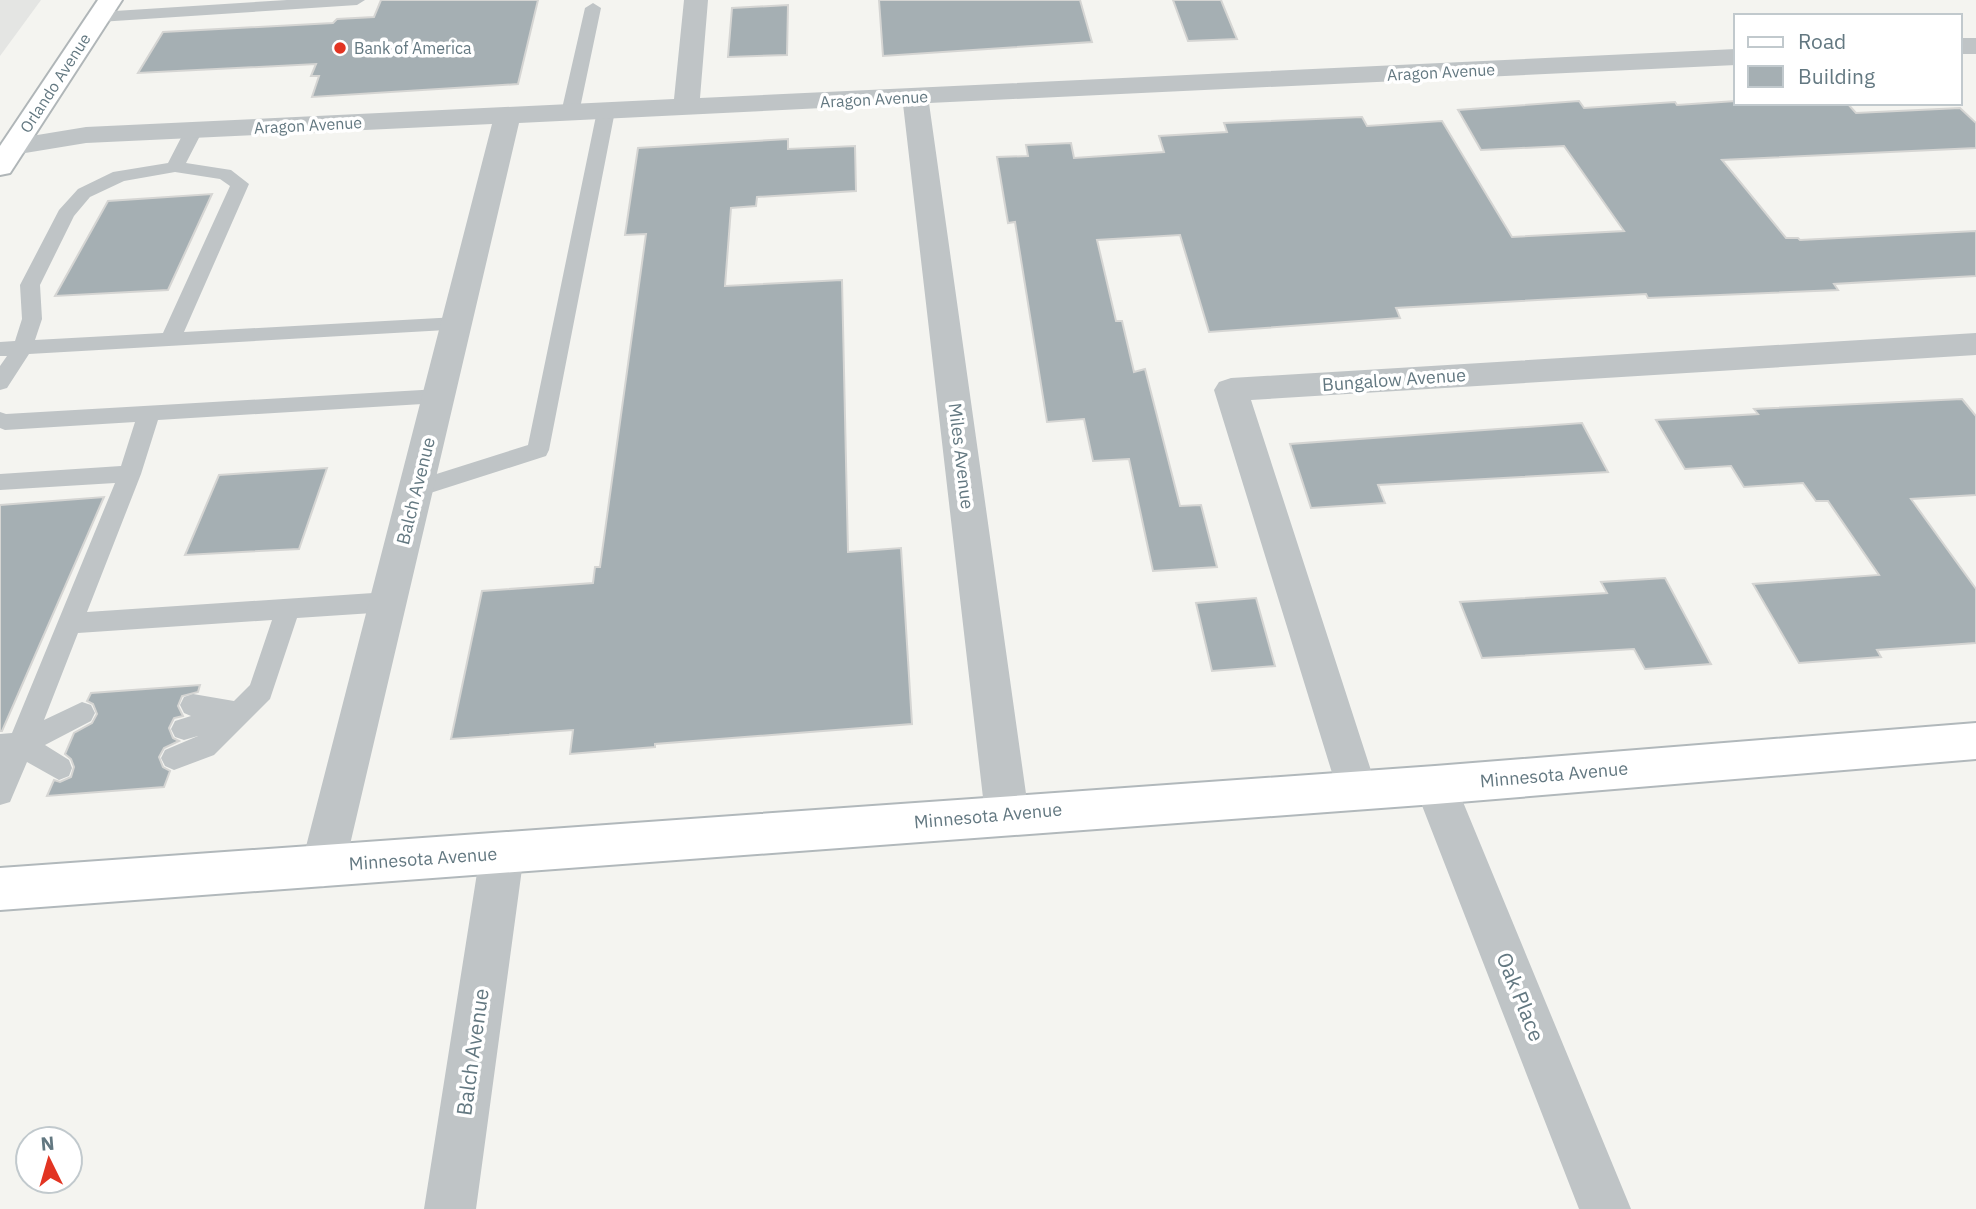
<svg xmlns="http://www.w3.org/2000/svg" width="1976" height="1209" font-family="'IBM Plex Sans',sans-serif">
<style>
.built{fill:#e4e5e3}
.building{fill:#a5afb3;stroke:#d5d5d3;stroke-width:2}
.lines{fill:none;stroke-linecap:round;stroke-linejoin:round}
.secondary-casing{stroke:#b1b8bb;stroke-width:4}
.primary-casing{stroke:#b0b6b8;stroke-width:4}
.lane{fill:#bfc4c6;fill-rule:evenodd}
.street{fill:#bfc4c6;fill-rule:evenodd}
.secondary{fill:#fff;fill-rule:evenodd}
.primary{fill:#fff;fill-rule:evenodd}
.poi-dot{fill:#e23422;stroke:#fff;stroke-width:2.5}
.labels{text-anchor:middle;stroke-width:7;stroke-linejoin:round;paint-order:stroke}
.far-poi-label{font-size:16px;fill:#637881;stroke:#fff;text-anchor:start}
.far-street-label{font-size:16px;fill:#637881;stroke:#fff}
.street-label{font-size:18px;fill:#637881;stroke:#fff}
.near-street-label{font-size:21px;fill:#637881;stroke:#fff}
</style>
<rect width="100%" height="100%" fill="#f4f4f0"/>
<path class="built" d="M 0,0 L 41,0 L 0,56 Z"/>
<path class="building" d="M 381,0 L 538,0 L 518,84 L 312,97 L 319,76 L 311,76 L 316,64 L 138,73 L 163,32 L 333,23 L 337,19 L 374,17 Z
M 879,0 L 1080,0 L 1092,42 L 883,56 Z
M 1173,0 L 1221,0 L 1237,39 L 1188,41 Z
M 788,5 L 787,55 L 728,57 L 732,8 Z
M 1579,101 L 1584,108 L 1675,102 L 1677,105 L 1736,101 L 1847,103 L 1856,113 L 1960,108 L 1976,123 L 1976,148 L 1722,160 L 1786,238 L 1798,238 L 1800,240 L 1976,231 L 1976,276 L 1834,284 L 1838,290 L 1648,298 L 1646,294 L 1396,308 L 1400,318 L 1209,332 L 1180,235 L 1097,240 L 1116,321 L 1122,321 L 1134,372 L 1145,369 L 1180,506 L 1201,505 L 1217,567 L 1153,571 L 1129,459 L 1093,461 L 1084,419 L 1047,422 L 1015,222 L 1008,223 L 997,157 L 1028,156 L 1026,145 L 1071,143 L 1074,158 L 1164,152 L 1159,136 L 1227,132 L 1224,123 L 1362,117 L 1367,126 L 1442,121 L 1512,237 L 1624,231 L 1564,146 L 1481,150 L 1458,110 Z
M 788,139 L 788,149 L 855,146 L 856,191 L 757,197 L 756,206 L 731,208 L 725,286 L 842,280 L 848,552 L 901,548 L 912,724 L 655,744 L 655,747 L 570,754 L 573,730 L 451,739 L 482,591 L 593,583 L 595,567 L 600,567 L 646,234 L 625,235 L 638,148 Z
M 212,194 L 168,290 L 55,296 L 108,201 Z
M 1962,399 L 1976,416 L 1976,495 L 1911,499 L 1976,589 L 1976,643 L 1877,650 L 1881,657 L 1799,663 L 1753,584 L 1879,575 L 1828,501 L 1816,501 L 1803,483 L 1744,487 L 1731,466 L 1685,469 L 1656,420 L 1758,414 L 1754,409 Z
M 1582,423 L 1608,472 L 1378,485 L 1385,503 L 1311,508 L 1290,444 Z
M 327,468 L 299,549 L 185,555 L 219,475 Z
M 104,497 L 2,731 L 0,731 L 0,505 Z
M 1665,578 L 1711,664 L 1645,669 L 1634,649 L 1482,658 L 1460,602 L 1607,593 L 1601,582 Z
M 1256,598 L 1275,666 L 1212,671 L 1196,603 Z
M 200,685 L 198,692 L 182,696 L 178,706 L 183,716 L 174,718 L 169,728 L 173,738 L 179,741 L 164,748 L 159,757 L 163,767 L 170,771 L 164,787 L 47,796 L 54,780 L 60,782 L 71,777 L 74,767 L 71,759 L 65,754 L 74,733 L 92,723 L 97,714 L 93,704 L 87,701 L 91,693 Z"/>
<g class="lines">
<g class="secondary-casing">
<path id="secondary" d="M 1976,723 L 1976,759 L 1435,804 L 0,910 L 0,868 L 1435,766 Z"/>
</g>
<g class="primary-casing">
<path id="primary" d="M 98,0 L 122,0 L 10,173 L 0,175 L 0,146 Z"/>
</g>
<path class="lane" d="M 287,0 L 365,0 L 357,5 L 99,22 L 91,17 L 99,12 Z
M 593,3 L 601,8 L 579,113 L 570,118 L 561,113 L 585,8 Z
M 606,106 L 615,111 L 549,450 L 546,456 L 424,495 L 416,497 L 408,495 L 405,489 L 408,483 L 528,445 L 597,111 Z
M 194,125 L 203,130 L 186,163 L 231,170 L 249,184 L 184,332 L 457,317 L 464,319 L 467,324 L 464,329 L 29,354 L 7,388 L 0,390 L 0,366 L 7,356 L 0,356 L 0,342 L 15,341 L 22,319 L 20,285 L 59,210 L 78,189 L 113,172 L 168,163 L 185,130 ZM 175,172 L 220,179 L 230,186 L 163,333 L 35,340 L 42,319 L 40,285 L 74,216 L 90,197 L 124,181 Z
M 439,389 L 447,391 L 450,396 L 447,401 L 439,403 L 158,420 L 141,474 L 87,612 L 388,592 L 397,595 L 400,602 L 397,609 L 388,612 L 297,618 L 270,699 L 214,755 L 174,770 L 165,766 L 161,758 L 165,750 L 198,736 L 184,740 L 175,737 L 171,729 L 175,721 L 191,716 L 184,713 L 180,705 L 184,697 L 193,694 L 234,701 L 250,685 L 272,620 L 78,633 L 44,720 L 82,702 L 91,705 L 95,713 L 91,721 L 45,745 L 69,760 L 72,768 L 69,776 L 59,780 L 27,762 L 10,802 L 0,805 L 0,734 L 12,733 L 115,483 L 0,490 L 0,474 L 121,466 L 135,422 L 5,430 L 0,428 L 0,412 L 6,414 Z"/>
<path class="street" d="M 684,0 L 708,0 L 700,98 L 1736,49 L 1736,65 L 929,103 L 1029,815 L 1022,829 L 1007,835 L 992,829 L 985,815 L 903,104 L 519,123 L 345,866 L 339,881 L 323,887 L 307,881 L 301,866 L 492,124 L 86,143 L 13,155 L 3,153 L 0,146 L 3,141 L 13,139 L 86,127 L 674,99 Z
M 1960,38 L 1976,38 L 1976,54 L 1960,54 Z
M 1976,333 L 1976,355 L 1251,400 L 1377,789 L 1371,802 L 1356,808 L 1341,802 L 1214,390 L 1219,382 L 1231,378 Z
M 1435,766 L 1450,772 L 1456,785 L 1631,1209 L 1579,1209 L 1414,785 L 1420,772 Z
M 502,834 L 518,840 L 524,854 L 476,1209 L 424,1209 L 480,854 L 486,840 Z"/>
<use href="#secondary" class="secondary"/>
<use href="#primary" class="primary"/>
</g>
<circle class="poi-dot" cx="340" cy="48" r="7"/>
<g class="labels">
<g class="far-poi-label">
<text x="354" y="54">Bank of America</text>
</g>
<g class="far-street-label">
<text transform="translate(1441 72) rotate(-3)" y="6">Aragon Avenue</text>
<text transform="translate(55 83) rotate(-57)" y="6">Orlando Avenue</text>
<text transform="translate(874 99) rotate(-3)" y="6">Aragon Avenue</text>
<text transform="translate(308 125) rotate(-3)" y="6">Aragon Avenue</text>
</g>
<g class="street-label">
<text transform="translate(1394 380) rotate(-4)" y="6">Bungalow Avenue</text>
<text transform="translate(961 456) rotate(83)" y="6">Miles Avenue</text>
<text transform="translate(416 491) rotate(-76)" y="6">Balch Avenue</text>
<text transform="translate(1554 775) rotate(-5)" y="6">Minnesota Avenue</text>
<text transform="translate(988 816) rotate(-5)" y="6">Minnesota Avenue</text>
<text transform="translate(423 859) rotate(-4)" y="6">Minnesota Avenue</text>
</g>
<g class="near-street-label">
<text transform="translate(1520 997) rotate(68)" y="7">Oak Place</text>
<text transform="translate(473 1052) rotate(-82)" y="7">Balch Avenue</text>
</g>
</g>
<rect x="1734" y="14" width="228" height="91" fill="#ffffff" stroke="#c1c9cd" stroke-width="2"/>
<rect x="1748" y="37" width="35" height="10" fill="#ffffff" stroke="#c1c9cd" stroke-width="2"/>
<text x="1798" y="49" font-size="21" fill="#637881">Road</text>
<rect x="1748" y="66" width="35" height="21" fill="#a5afb3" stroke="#c1c9cd" stroke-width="2"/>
<text x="1798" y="84" font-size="21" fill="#637881">Building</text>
<g transform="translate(49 1160) rotate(355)"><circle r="33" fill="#ffffff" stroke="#c1c9cd" stroke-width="2"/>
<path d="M0-5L12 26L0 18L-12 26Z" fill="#e23422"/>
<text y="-10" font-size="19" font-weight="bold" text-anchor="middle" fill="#637881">N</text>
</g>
</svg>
